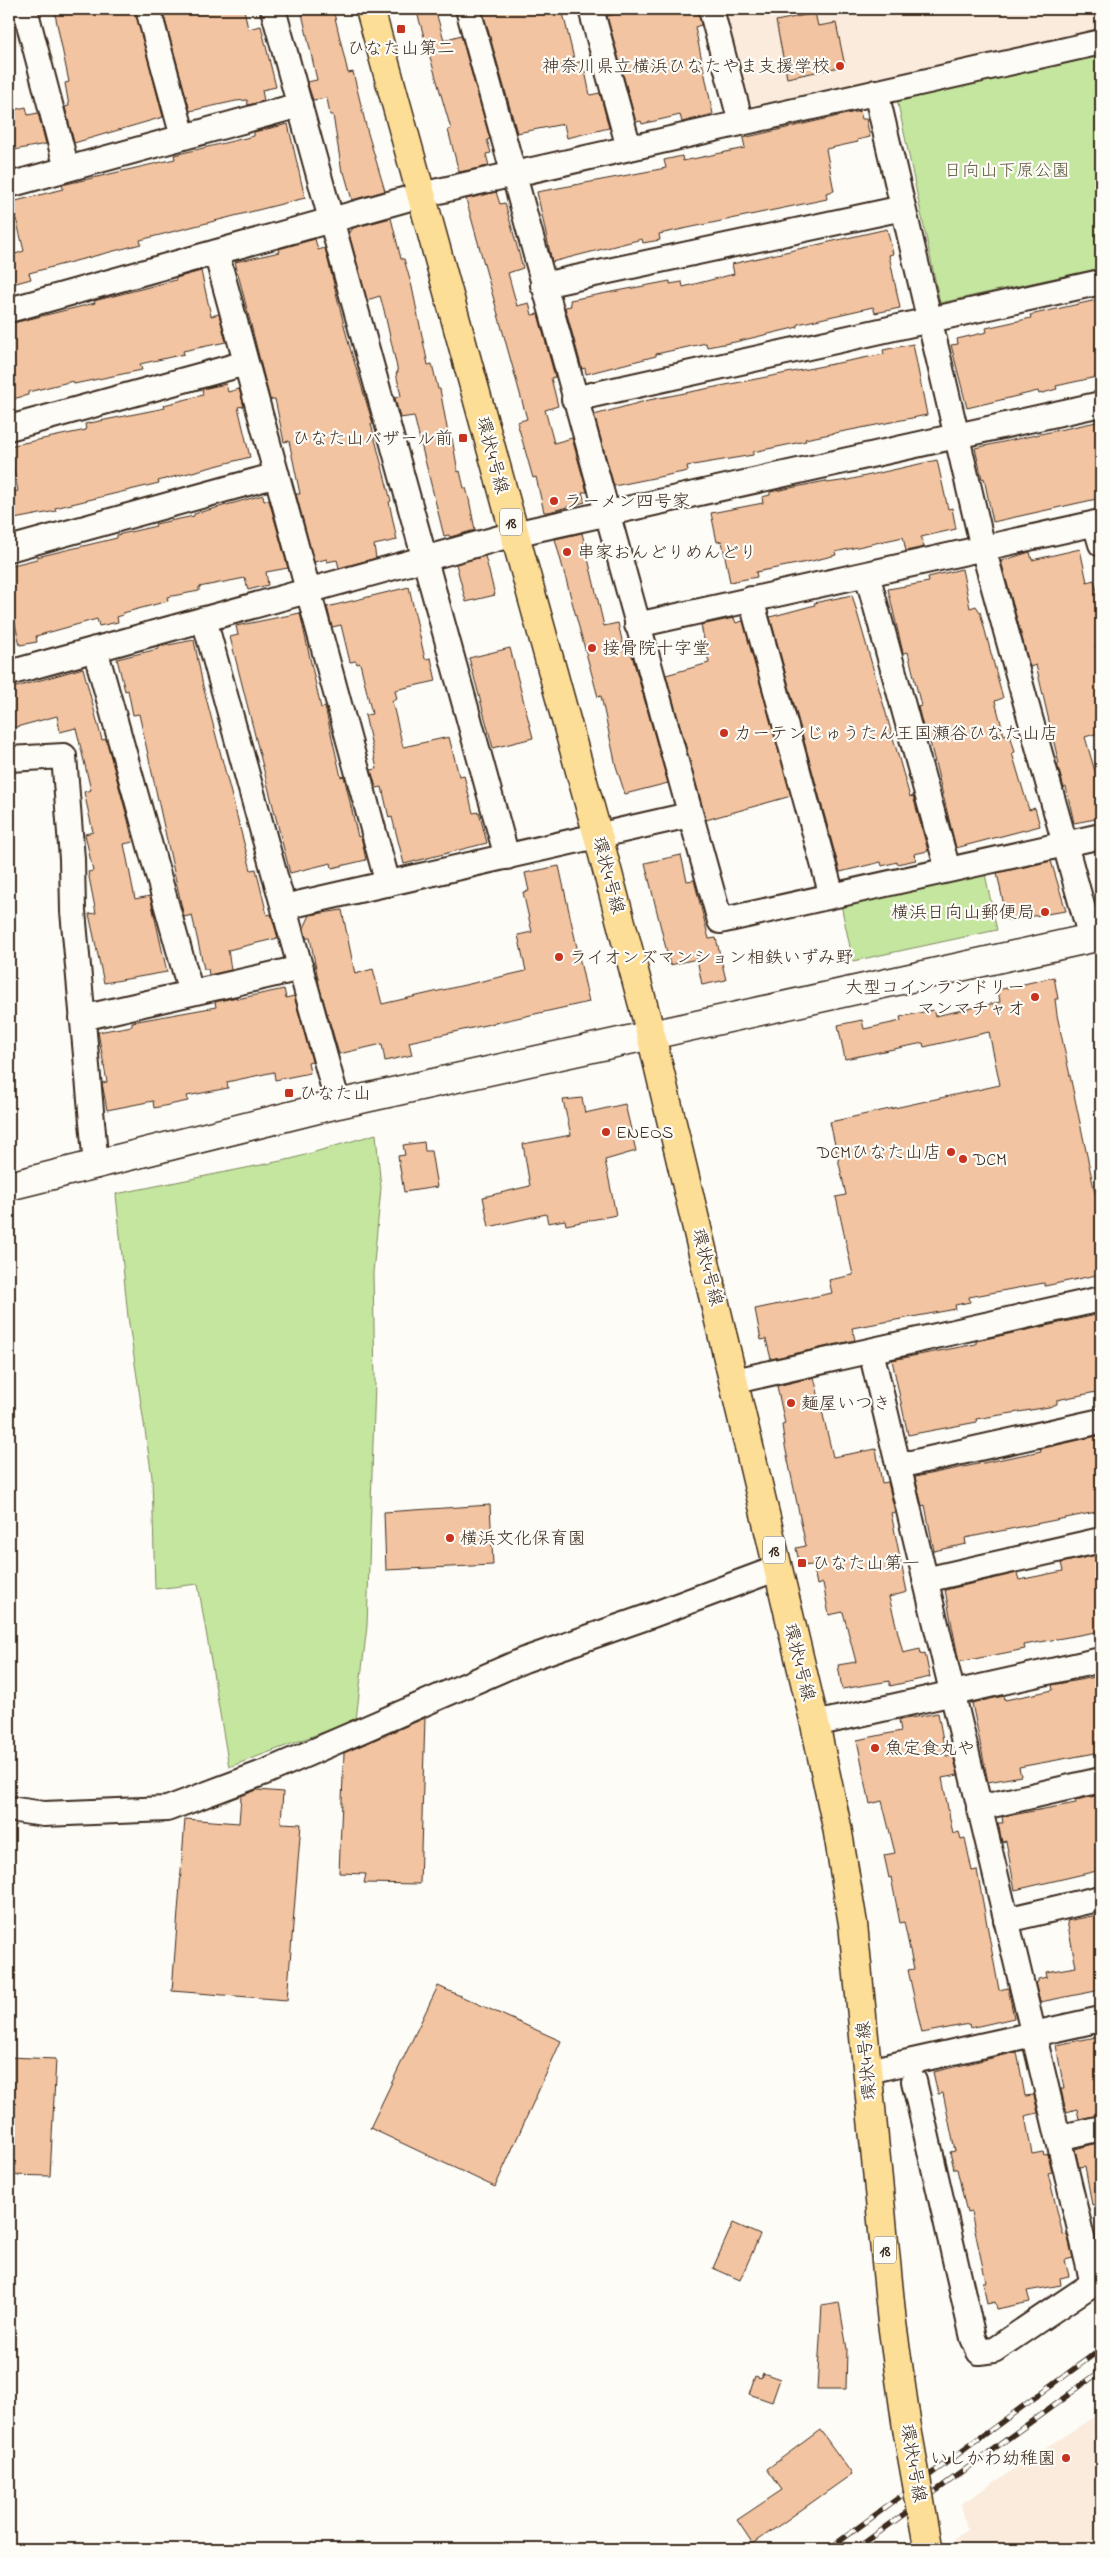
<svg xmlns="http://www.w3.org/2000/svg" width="1110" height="2558" font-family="'Indie Flower','Klee One',sans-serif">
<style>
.built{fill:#faebdd}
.green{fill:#c4e69f;stroke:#80885e}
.building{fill:#f2c4a1;stroke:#3b2a1e}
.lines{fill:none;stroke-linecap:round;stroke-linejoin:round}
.minor-casing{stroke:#3b2a1e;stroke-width:28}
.tertiary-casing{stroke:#3b2a1e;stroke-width:31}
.primary-casing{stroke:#3b2a1e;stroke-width:31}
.minor{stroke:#fdfcf7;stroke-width:24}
.tertiary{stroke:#fdfcf7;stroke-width:28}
.primary{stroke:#fdde96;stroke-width:28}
.rail-casing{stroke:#3b2a1e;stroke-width:5.5}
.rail{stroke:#fdfcf7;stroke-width:4;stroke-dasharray:11;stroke-linecap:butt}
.primary-bridge-casing{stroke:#3b2a1e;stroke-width:31;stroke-linecap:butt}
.primary-bridge{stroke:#fdde96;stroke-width:28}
.poi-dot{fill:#c8321e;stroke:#fdfcf7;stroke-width:2}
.labels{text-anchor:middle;stroke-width:4.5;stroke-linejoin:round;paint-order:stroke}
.shield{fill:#fdfcf7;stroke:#75695f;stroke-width:1}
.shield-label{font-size:16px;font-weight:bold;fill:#3b2a1e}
.poi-label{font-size:18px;fill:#3b2a1e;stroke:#fdfcf7;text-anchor:start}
.park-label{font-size:18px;fill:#5d593e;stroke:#fdfcf7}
.street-label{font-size:18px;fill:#3b2a1e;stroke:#fdfcf7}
</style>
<rect width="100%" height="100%" fill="#fdfcf7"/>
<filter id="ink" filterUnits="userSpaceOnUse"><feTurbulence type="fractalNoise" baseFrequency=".02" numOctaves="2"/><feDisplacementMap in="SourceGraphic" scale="10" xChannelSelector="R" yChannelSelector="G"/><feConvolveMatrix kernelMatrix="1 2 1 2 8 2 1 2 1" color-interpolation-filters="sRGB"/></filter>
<g filter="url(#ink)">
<path class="built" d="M 723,9 L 1101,9 L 1101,30 L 758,108 L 748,102 Z
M 1101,2412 L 1101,2549 L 958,2549 L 955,2538 L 967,2530 L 961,2504 Z"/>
<path class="green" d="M 1101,51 L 1101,268 L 940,303 L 897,99 Z
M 985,874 L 997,930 L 853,961 L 841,905 Z
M 376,1134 L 381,1188 L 373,1273 L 375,1382 L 367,1626 L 356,1720 L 229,1767 L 198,1584 L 155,1589 L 152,1477 L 128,1317 L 116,1194 L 291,1159 Z"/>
<path class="building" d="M 54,9 L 135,9 L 163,117 L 74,143 L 65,107 L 69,106 L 65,83 L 69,82 Z
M 162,9 L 244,9 L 248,29 L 261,26 L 276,87 L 262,90 L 264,101 L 248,105 L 247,100 L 236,101 L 190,111 Z
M 301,9 L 333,9 L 348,73 L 353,72 L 367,130 L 385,191 L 352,200 L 344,172 L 342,172 L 333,115 L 330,115 L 327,98 L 313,100 L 307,82 L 317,80 Z
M 416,9 L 435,9 L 444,40 L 461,35 L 490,139 L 487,140 L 491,153 L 486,154 L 489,166 L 459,172 L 448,130 L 451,129 Z
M 482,9 L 562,9 L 575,63 L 583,61 L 590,95 L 600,93 L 609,128 L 567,138 L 564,124 L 517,133 Z
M 638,9 L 698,9 L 701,25 L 695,27 L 713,114 L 682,122 L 680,115 L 642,124 L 641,121 L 636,122 L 607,16 Z
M 815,13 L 818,26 L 836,23 L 845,66 L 787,78 L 776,21 Z
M 26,107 L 28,115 L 38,113 L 46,144 L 14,150 L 9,111 Z
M 860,111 L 862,119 L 866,119 L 870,137 L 857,140 L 858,142 L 826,149 L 834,191 L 826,193 L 827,199 L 659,234 L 660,240 L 643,243 L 642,239 L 552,262 L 537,192 L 666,168 L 664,160 L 682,156 L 683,161 L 745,148 L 743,138 Z
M 288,124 L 305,198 L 140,240 L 141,244 L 29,273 L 31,279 L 9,285 L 9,256 L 24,251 L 12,202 L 63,189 L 62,185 L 175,159 L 174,155 L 254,136 L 254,132 Z
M 496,192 L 500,204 L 505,203 L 523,268 L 508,273 L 517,306 L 529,303 L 532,315 L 538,314 L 555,377 L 551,378 L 558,406 L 545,410 L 554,443 L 572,438 L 587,492 L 582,492 L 585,502 L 549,512 L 544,512 L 536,477 L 533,478 L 517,422 L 527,419 L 466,199 Z
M 391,218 L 401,259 L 404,259 L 412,287 L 428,365 L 432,364 L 438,389 L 440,389 L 449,439 L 452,438 L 458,472 L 460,471 L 464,488 L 466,488 L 469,499 L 475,530 L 450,537 L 449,535 L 444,536 L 414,416 L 400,418 L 395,398 L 401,396 L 396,373 L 398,372 L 384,310 L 380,296 L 367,300 L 349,234 L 353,228 Z
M 887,229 L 893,254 L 889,255 L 900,308 L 875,313 L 873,307 L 798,324 L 798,327 L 735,342 L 707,347 L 706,343 L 656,354 L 656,356 L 586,374 L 585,368 L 582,369 L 565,307 L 571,306 L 570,300 L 670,281 L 670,284 L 682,282 L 683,287 L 734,274 L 732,264 Z
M 315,239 L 318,250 L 325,248 L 348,341 L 373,424 L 371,424 L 391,501 L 389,502 L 397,540 L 374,545 L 376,558 L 339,568 L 337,560 L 327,562 L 327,559 L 314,562 L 296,494 L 300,494 L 289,441 L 284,442 L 275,399 L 270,400 L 235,262 L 280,252 L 279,249 Z
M 201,271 L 211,316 L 219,314 L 226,342 L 183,351 L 184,354 L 140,364 L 142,370 L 74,384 L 73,381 L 28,392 L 28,395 L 9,400 L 9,324 L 95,303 L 94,301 L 176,280 L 176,278 Z
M 1101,299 L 1101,376 L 1056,386 L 1057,389 L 1039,394 L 1038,391 L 967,408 L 951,345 L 958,344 L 957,339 L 987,332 L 986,328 L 1031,318 L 1030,315 Z
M 913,344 L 927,415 L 805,439 L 806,441 L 753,452 L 753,455 L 687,466 L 688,471 L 614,486 L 594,415 L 649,400 L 884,354 L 883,350 Z
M 226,384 L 228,392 L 239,389 L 244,406 L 238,407 L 250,457 L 158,481 L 159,483 L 55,508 L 56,511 L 9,520 L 9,493 L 18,491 L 9,446 L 86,430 L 85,424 L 165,408 L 164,405 L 203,395 L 202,389 Z
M 1101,421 L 1101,498 L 993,522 L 984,478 L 982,479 L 975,448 Z
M 937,460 L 948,509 L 952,508 L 956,529 L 921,537 L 924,547 L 906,551 L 903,537 L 835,552 L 836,555 L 812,561 L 756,572 L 757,577 L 730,582 L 722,541 L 717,542 L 711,513 L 763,503 L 762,497 L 770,495 L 770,492 L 826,481 L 827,483 L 848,480 Z
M 263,495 L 264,501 L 269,500 L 288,568 L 266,572 L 268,585 L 248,590 L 245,578 L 199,587 L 199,591 L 167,597 L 168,601 L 123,613 L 123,615 L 117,617 L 118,622 L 99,626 L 97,619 L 36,636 L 37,642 L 20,645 L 9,599 L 9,566 L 37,559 L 37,557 L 117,538 L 117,535 L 156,526 L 155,524 L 194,516 L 194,514 Z
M 582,533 L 604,626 L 618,623 L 625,653 L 631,652 L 668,783 L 625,794 L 616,766 L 601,696 L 598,697 L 555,539 Z
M 1080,549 L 1087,582 L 1094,580 L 1101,606 L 1101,644 L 1095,646 L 1101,664 L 1101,732 L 1085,737 L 1101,792 L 1101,818 L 1074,823 L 1066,787 L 1064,788 L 1057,764 L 1059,764 L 1036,665 L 1030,667 L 1001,561 L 1030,552 L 1032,560 Z
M 485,556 L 495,595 L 466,602 L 456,564 Z
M 962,569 L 970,608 L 976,606 L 980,612 L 1003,698 L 995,701 L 1004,735 L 1010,734 L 1015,752 L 1012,753 L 1029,810 L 1035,808 L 1040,826 L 956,848 L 926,726 L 923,727 L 918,707 L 921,706 L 908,652 L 903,653 L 888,589 L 929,582 L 928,577 Z
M 409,587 L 425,659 L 431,658 L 436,681 L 395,690 L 397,699 L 392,701 L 403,747 L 449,737 L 459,776 L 464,775 L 473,813 L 479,812 L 487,843 L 404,864 L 392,817 L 389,818 L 382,787 L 376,788 L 371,770 L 377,769 L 365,715 L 372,714 L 360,663 L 357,664 L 356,661 L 350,662 L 341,625 L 332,627 L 327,607 Z
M 852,595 L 910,797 L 913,796 L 928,851 L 914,854 L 916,860 L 897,864 L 897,862 L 882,866 L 881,862 L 840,872 L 770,617 L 815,605 L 814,603 Z
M 300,613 L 321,708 L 325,707 L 341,777 L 344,776 L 358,837 L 361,836 L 366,860 L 332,868 L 331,863 L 290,873 L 230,637 L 238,635 L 236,626 Z
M 734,618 L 736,623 L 743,621 L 791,796 L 706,820 L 666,675 L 709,663 L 701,625 Z
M 194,640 L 203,686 L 251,870 L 256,869 L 267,915 L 271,914 L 278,938 L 228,950 L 231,970 L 209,975 L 208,969 L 204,969 L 192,915 L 184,917 L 139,714 L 133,715 L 128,690 L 125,691 L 117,659 L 158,649 L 158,647 Z
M 510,648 L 533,738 L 493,748 L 469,658 Z
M 83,668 L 102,740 L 106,739 L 128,820 L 133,842 L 124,844 L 135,899 L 150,896 L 167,972 L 104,983 L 89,914 L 96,913 L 88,872 L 93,871 L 85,834 L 93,832 L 84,792 L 91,790 L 76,728 L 60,732 L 57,716 L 9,729 L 9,689 Z
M 681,855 L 687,881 L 694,880 L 709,939 L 716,938 L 726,980 L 702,985 L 697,959 L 670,965 L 645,863 Z
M 1051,861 L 1066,911 L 1007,920 L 997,873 Z
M 559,866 L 589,1002 L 409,1042 L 412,1055 L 385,1061 L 382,1044 L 339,1054 L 320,989 L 310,938 L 306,938 L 304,928 L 310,915 L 342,910 L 355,974 L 373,969 L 382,1004 L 526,971 L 518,935 L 532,932 L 523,892 L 529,891 L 525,873 Z
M 1054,977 L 1058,999 L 1055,999 L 1057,1015 L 1101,1221 L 1101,1274 L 1045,1286 L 1044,1283 L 969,1297 L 970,1302 L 955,1305 L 956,1309 L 852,1328 L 855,1340 L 771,1359 L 766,1339 L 761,1340 L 755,1309 L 832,1293 L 829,1280 L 853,1275 L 836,1197 L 846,1195 L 830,1122 L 1000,1085 L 989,1032 L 924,1047 L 923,1043 L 845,1059 L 838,1025 L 862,1020 L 864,1029 L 901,1021 L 900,1017 L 933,1010 L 935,1016 L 1000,1002 L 998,990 Z
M 284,989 L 286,998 L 294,996 L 312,1061 L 308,1062 L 310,1073 L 275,1080 L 274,1072 L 227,1082 L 228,1088 L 187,1096 L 188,1101 L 154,1108 L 153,1101 L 107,1110 L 102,1083 L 107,1082 L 98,1032 L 132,1026 L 132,1022 L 216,1007 L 215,1002 L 237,997 L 237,999 Z
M 582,1098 L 585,1113 L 625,1104 L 636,1151 L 605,1160 L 616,1215 L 566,1225 L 565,1220 L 548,1223 L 546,1214 L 489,1227 L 483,1197 L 530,1186 L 523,1144 L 571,1135 L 563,1100 Z
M 424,1142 L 425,1151 L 431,1151 L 437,1187 L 404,1192 L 398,1156 L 405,1155 L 403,1145 Z
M 1101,1314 L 1101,1391 L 1057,1400 L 1057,1404 L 1049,1407 L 976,1419 L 977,1422 L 908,1435 L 892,1360 L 976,1344 L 976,1341 Z
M 814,1377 L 833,1457 L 876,1449 L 882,1483 L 888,1482 L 895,1512 L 891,1513 L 907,1592 L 889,1597 L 903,1653 L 920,1649 L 921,1654 L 925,1653 L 930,1677 L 890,1686 L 890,1681 L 842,1689 L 838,1665 L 856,1662 L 843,1612 L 829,1615 L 823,1583 L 817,1585 L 813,1565 L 800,1566 L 796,1548 L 806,1546 L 785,1446 L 782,1425 L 785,1424 L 777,1386 Z
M 1101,1435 L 1101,1511 L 965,1538 L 966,1544 L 934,1551 L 925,1505 L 922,1506 L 915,1477 L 1041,1451 L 1040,1449 Z
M 490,1505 L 493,1565 L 386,1570 L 384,1512 Z
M 1101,1554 L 1101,1631 L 1024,1645 L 1025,1649 L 959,1662 L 945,1590 L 1017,1573 L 1019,1580 L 1063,1571 L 1061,1563 Z
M 1101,1676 L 1101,1752 L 1019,1767 L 1021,1776 L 988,1782 L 972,1703 L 1004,1696 L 1005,1700 L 1053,1690 L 1052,1685 Z
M 938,1713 L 946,1756 L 953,1755 L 958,1775 L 942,1778 L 953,1834 L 959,1832 L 961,1839 L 965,1838 L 972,1871 L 977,1870 L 999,1990 L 1008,1988 L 1014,2018 L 970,2028 L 969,2024 L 922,2033 L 908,1970 L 914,1969 L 904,1922 L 900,1923 L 891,1877 L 889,1878 L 884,1855 L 895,1853 L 882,1801 L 870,1804 L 857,1740 L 901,1731 L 899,1720 Z
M 425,1718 L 420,1884 L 364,1883 L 366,1874 L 339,1873 L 344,1753 Z
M 257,1790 L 283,1792 L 281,1823 L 301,1824 L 287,2000 L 172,1991 L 185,1819 L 239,1823 L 241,1796 Z
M 1101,1795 L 1101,1870 L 1015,1890 L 1006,1841 L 1002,1842 L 998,1823 L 1003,1823 L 1002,1817 L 1076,1803 L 1075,1800 Z
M 1097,1915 L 1101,1935 L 1101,1990 L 1040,2002 L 1035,1983 L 1038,1982 L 1038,1979 L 1047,1977 L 1046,1972 L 1076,1967 L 1067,1921 Z
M 438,1986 L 561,2041 L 495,2187 L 370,2128 Z
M 1101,2036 L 1101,2115 L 1079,2119 L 1077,2109 L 1066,2112 L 1061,2089 L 1064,2089 L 1056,2045 Z
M 1017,2052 L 1025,2096 L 1034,2095 L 1038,2113 L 1025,2116 L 1032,2154 L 1043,2152 L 1044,2155 L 1048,2154 L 1052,2172 L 1048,2173 L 1063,2235 L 1067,2234 L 1073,2258 L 1065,2260 L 1069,2276 L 1060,2278 L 1061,2285 L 1027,2291 L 1030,2302 L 997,2309 L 995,2302 L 987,2304 L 983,2282 L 986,2282 L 971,2212 L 967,2213 L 957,2169 L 954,2169 L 950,2152 L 955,2151 L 943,2093 L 938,2094 L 933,2072 Z
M 9,2057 L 56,2059 L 50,2176 L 9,2175 Z
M 1101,2142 L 1101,2204 L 1092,2205 L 1085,2166 L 1079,2167 L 1075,2149 Z
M 733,2223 L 760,2235 L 740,2280 L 713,2268 Z
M 839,2302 L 847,2349 L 846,2389 L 817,2389 L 822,2305 Z
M 763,2373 L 780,2379 L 772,2402 L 749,2394 L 755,2376 L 761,2378 Z
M 820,2430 L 852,2474 L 753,2544 L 737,2520 L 782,2490 L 767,2469 Z"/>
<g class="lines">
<g class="minor-casing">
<path id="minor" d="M 25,9 L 67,169
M 148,9 L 183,137
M 273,9 L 507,857
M 468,9 L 720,921 L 1101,836
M 591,9 L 629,148
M 711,9 L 741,123
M 876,92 L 983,548 L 1091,938
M 9,185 L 300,105
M 216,252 L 388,884
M 543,285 L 903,208
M 9,310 L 421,195 L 1101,42
M 574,399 L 1101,282
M 9,428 L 246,363
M 1095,523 L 1101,544
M 9,549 L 277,475
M 867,574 L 948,870
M 751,599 L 832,896
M 204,619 L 338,1104
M 637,625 L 1101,522
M 95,649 L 191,993
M 9,673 L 514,534 L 1101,404
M 9,759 L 64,756 L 72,859 L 73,911 L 96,1166
M 284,907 L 689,815
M 82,1018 L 301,968
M 871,1351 L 1093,2284
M 735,1381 L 1101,1299
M 898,1466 L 1101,1421
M 925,1580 L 1101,1540
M 815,1724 L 1101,1660
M 979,1808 L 1101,1780
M 9,1809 L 44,1814 L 167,1809 L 268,1771 L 524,1660 L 647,1617 L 778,1568
M 1006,1920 L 1101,1898
M 868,2071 L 1101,2019
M 914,2081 L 973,2338 L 979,2352 L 994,2350 L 1101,2278
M 1058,2138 L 1101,2128"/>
</g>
<g class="tertiary-casing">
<path id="tertiary" d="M 9,1186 L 338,1104 L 1101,936"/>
</g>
<g class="primary-casing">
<path id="primary" d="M 370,9 L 598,836 L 651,1035 L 815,1724 L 837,1827 L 853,1924 L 892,2323 L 907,2428"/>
</g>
<use href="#minor" class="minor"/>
<use href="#tertiary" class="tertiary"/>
<use href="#primary" class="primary"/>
<g class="rail-casing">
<path id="rail" d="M 829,2549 L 1101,2349
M 856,2549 L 1101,2371"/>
</g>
<use href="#rail" class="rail"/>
<g class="primary-bridge-casing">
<path id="primary-bridge" d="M 907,2428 L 928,2546"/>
</g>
<use href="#primary-bridge" class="primary-bridge"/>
</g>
</g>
<g class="poi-dot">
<rect x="396" y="24" width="10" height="10" rx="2.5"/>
<circle cx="840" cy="66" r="5"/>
<rect x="458" y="433" width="10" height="10" rx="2.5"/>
<circle cx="554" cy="501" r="5"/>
<circle cx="567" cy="552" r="5"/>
<circle cx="592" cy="648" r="5"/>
<circle cx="724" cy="733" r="5"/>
<circle cx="1045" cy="912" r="5"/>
<circle cx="559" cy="957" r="5"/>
<circle cx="1035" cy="997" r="5"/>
<rect x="284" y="1088" width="10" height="10" rx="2.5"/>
<circle cx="606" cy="1132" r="5"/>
<circle cx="951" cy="1152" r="5"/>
<circle cx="963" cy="1159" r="5"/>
<circle cx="791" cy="1403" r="5"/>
<circle cx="450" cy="1538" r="5"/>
<rect x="797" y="1558" width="10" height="10" rx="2.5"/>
<circle cx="875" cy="1748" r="5"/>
<circle cx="1066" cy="2458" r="5"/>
</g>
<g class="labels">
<g class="shield">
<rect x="500" y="508.5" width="22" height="27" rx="4"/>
<rect x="763" y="1536.5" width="22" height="27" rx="4"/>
<rect x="874" y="2236.5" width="22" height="27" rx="4"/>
</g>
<g class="shield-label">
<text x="511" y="528">18</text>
<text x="774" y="1556">18</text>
<text x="885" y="2256">18</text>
</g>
<g class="poi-label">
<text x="401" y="54" text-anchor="middle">ひなた山第二</text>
<text x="830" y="72" text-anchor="end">神奈川県立横浜ひなたやま支援学校</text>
<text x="453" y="444" text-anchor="end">ひなた山バザール前</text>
<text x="564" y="507">ラーメン四号家</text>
<text x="577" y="558">串家おんどりめんどり</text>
<text x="602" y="654">接骨院十字堂</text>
<text x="734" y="739">カーテンじゅうたん王国瀬谷ひなた山店</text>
<text x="1035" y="918" text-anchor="end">横浜日向山郵便局</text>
<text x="569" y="963">ライオンズマンション相鉄いずみ野</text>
<text x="1025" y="993" text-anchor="end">大型コインランドリー<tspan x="1025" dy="21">マンマチャオ</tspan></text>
<text x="299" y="1099">ひなた山</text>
<text x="616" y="1138">ENEOS</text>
<text x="941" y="1158" text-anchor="end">DCMひなた山店</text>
<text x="973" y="1165">DCM</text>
<text x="801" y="1409">麺屋いつき</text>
<text x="460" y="1544">横浜文化保育園</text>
<text x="812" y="1569">ひなた山第一</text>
<text x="885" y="1754">魚定食丸や</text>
<text x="1056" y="2464" text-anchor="end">いしかわ幼稚園</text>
</g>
<g class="park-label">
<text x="1007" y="176">日向山下原公園</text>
</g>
<g class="street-label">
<text transform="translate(493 455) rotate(75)" y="6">環状4号線</text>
<text transform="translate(609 875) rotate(75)" y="6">環状4号線</text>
<text transform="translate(708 1267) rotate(76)" y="6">環状4号線</text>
<text transform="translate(800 1662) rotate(76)" y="6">環状4号線</text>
<text transform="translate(866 2061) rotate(-95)" y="6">環状4号線</text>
<text transform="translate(914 2463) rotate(80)" y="6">環状4号線</text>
</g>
</g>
<rect width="1110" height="2558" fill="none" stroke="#fdfcf7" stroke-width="30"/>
<rect x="15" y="15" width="1080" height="2528" fill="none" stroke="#3b2a1e" stroke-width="2" filter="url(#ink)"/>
</svg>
